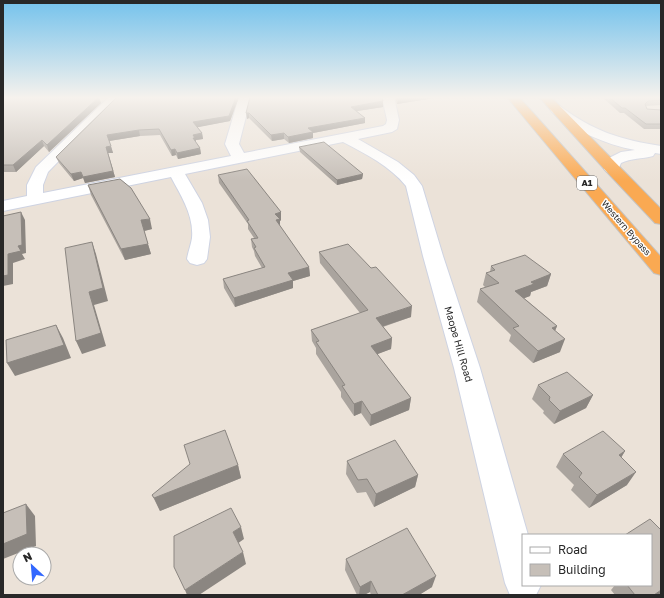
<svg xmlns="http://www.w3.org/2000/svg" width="664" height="598" font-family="'Golos Text',sans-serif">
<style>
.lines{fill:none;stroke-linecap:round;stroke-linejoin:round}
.minor-casing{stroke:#ced3e2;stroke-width:2}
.tertiary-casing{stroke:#ced3e2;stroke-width:2}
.trunk-casing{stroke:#c3c3c3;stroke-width:2}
.minor{fill:#fff;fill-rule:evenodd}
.tertiary{fill:#fff;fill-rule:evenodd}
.trunk{fill:#faa952;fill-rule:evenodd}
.wall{fill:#aaa49e}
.shaded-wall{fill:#8b8681}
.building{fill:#c6bfb8;stroke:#8b8681}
.labels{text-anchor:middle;stroke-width:3;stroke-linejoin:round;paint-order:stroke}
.shield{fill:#fff;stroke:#686868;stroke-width:1}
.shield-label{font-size:9px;font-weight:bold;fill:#282828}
.far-street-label{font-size:9px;fill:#282828;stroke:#fff}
.street-label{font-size:10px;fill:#282828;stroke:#fff}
</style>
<rect width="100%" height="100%" fill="#ebe2d8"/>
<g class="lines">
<g class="minor-casing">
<path id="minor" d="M 109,97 L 121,97 L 48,172 L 43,185 L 43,193 L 231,156 L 225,144 L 239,97 L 251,97 L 239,144 L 244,153 L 383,126 L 386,124 L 387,120 L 382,97 L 394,97 L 399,120 L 397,129 L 392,132 L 358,139 L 398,162 L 414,175 L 422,186 L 443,256 L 480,368 L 528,535 L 523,535 L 523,585 L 541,585 L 536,595 L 510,595 L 505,583 L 454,368 L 423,256 L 406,186 C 390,166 366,154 343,142 L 185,174 L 202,203 L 208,220 L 210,237 L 207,259 L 204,263 L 197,265 L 190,263 L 187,259 C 188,252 191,245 192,238 C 194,215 181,196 171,177 L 3,211 L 3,201 L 27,196 L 27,185 L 36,167 Z"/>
</g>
<g class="tertiary-casing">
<path id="tertiary" d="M 556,105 L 560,106 C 593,131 621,140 661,146 L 661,154 L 655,153 L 653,156 C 642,159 631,158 621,163 L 617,172 L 612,174 L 607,172 L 604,169 L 609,158 L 621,152 L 635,150 C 603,144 577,131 552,112 L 550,109 L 552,106 Z"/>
</g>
<g class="trunk-casing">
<path id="trunk" d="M 507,97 L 519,97 L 661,257 L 661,275 L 654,273 Z
M 539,97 L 551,97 L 661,209 L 661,224 L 655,223 L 607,172 Z"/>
</g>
<use href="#minor" class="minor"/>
<use href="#tertiary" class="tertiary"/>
<use href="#trunk" class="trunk"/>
</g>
<path class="wall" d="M 3,97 L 101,103 L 49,152 L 44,146 L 16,172 L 3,172 Z
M 117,97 L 239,97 L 230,121 L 197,127 L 202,133 L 203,139 L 196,140 L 196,143 L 200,148 L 201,154 L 178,159 L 176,155 L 172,156 L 160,135 L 140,136 L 109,141 L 113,153 L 108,153 L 115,177 L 85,183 L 83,178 L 74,181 L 59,163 L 56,157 Z
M 250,97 L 383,101 L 383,107 L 357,111 L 365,118 L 365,123 L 313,133 L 313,138 L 289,143 L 284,139 L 272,141 L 249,118 L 247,119 Z
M 395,97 L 434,97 L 434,98 L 397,104 Z
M 602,97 L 661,97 L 661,105 L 645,106 L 647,109 L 661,110 L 661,129 L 644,129 L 624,113 L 620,113 Z
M 299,147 L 363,174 L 362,179 L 337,185 L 300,152 Z
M 218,175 L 281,212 L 281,220 L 280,221 L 280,226 L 309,267 L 310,276 L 293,281 L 293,288 L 235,307 L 224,288 L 223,279 L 262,268 L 255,256 L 254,251 L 252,247 L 251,239 L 254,238 L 248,229 L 248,224 L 219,183 Z
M 88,185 L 152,229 L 144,231 L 151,254 L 125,260 L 91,195 Z
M 319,252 L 411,317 L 383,327 L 392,338 L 391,349 L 377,354 L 411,398 L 409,410 L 370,426 L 361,413 L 354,416 L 341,397 L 341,392 L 316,354 L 316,348 L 312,341 L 311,330 L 360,313 L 320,263 Z
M 491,266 L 551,274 L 547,286 L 531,292 L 530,296 L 524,298 L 557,326 L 555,331 L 560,352 L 533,363 L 509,341 L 511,335 L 477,302 L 480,289 L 486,288 L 483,285 L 486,273 L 490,272 Z
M 538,385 L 593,395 L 586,408 L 554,424 L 543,413 L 544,411 L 532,399 Z
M 625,451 L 621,458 L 627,485 L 589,508 L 571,490 L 574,485 L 556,467 L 563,454 Z
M 347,461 L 418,475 L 415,487 L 374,507 L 366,492 L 357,493 L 346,474 Z
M 238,465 L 241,478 L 160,511 L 152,495 Z
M 346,559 L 432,587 L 419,595 L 371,595 L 370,592 L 364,595 L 357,595 L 345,570 Z
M 615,585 L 651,585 L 658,595 L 615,595 L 611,590 Z"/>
<path class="shaded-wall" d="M 99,97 L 101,103 L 49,152 L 47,145 Z
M 236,97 L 239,97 L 230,121 L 194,128 L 193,122 Z
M 408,97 L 434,97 L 434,98 L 397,104 L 398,99 Z
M 383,101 L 383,107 L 351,112 L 351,107 Z
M 246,113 L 249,113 L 249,118 L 247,119 Z
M 365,118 L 365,123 L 313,133 L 313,138 L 289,143 L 288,137 L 308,128 Z
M 139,130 L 140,136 L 109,141 L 107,135 Z
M 202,133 L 203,139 L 196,140 L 196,144 L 193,138 L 193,135 Z
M 284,133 L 284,139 L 272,141 L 271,135 Z
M 42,140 L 44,146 L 16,172 L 13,165 Z
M 111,146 L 113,153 L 108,153 L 115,177 L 85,183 L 83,177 L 106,147 Z
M 200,148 L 201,154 L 178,159 L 177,153 Z
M 175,149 L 176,155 L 172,156 L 171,150 Z
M 81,172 L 83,178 L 74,181 L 71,174 Z
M 363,174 L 362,179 L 337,185 L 337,180 Z
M 21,212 L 25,220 L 26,253 L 22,254 L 25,259 L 13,263 L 13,284 L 3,286 L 3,276 L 8,254 L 18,246 Z
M 281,212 L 281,220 L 280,221 L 280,227 L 276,228 L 275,214 Z
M 150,219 L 152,229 L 144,231 L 151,254 L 125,260 L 121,249 L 141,220 Z
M 92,242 L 96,254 L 108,301 L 94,305 L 106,346 L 82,354 L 76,341 L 89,292 Z
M 309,267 L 310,276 L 293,281 L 293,288 L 235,307 L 234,298 L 288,273 Z
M 551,274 L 547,286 L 531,292 L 530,296 L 512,303 L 515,291 L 531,282 Z
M 412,306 L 411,317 L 375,329 L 376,318 Z
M 56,325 L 63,338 L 71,358 L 15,376 L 7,363 Z
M 557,326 L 552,338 L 552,328 Z
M 392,338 L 391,349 L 370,357 L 371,346 Z
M 565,339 L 560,352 L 533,363 L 538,351 Z
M 593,395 L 586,408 L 554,424 L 560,411 Z
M 411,398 L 409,410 L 370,426 L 371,415 Z
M 362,401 L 361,413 L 354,416 L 354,404 Z
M 625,451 L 617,464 L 619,455 Z
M 238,465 L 241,478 L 160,511 L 154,498 Z
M 636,472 L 627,485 L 589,508 L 597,495 Z
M 418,475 L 415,487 L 374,507 L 376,494 Z
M 26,504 L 35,516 L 36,546 L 3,559 L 3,544 Z
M 241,527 L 244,539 L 237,544 L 233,532 Z
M 243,552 L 246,564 L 199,595 L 187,595 L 185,590 Z
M 436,576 L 432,587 L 419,595 L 402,595 Z
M 371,581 L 370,592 L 364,595 L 359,595 L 360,587 Z
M 661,590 L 661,593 L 658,595 L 654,595 Z"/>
<path class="building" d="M 3,97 L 99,97 L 47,145 L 42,140 L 13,165 L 3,165 Z
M 117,97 L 236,97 L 229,116 L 193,122 L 202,133 L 193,135 L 195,138 L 193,138 L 200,148 L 177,153 L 175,149 L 171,150 L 159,129 L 139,130 L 107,135 L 111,146 L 106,147 L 113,171 L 83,177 L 81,172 L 71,174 L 56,157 Z
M 250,97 L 382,97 L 383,101 L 351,107 L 365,118 L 308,128 L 313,132 L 288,137 L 284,133 L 271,135 L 249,113 L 246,113 Z
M 397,97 L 408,97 L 398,99 Z
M 609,97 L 661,97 L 661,100 L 648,101 L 645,104 L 647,109 L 661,110 L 661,124 L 646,124 L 625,108 L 622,108 Z
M 324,142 L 363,174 L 337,180 L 299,147 Z
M 247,169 L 281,212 L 275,214 L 280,219 L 276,220 L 309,267 L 288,273 L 293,280 L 234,298 L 223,279 L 265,267 L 254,248 L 256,247 L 251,239 L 258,238 L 247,221 L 249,220 L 218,175 Z
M 120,179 L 131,188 L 150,219 L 141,220 L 148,244 L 121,249 L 88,185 Z
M 21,212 L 22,245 L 18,246 L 21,251 L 8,254 L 8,275 L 3,276 L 3,216 Z
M 92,242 L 103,288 L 89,292 L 101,333 L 76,341 L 65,248 Z
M 348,244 L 371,268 L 376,267 L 412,306 L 376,318 L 392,338 L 371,346 L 411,398 L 371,415 L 362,401 L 354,404 L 342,386 L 345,385 L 316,342 L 319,341 L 311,330 L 368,310 L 319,252 Z
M 525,255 L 551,274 L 531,282 L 534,284 L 515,291 L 557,326 L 552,328 L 565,339 L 538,351 L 513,328 L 519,326 L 480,289 L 499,283 L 486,273 L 495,270 L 491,266 Z
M 56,325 L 64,345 L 7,363 L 6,340 Z
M 567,372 L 593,395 L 560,411 L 549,400 L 550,397 L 538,385 Z
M 225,430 L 238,465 L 154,498 L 152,495 L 190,464 L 184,445 Z
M 603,431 L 625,451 L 619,455 L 636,472 L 597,495 L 579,477 L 582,473 L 563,454 Z
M 395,440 L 418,475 L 376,494 L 367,479 L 358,480 L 347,461 Z
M 26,504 L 27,534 L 3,544 L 3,513 Z
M 231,508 L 241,527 L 233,532 L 243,552 L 185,590 L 174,567 L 174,536 Z
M 650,519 L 661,530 L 661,590 L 654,595 L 635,595 L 627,585 L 651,585 L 651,535 L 625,535 Z
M 407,528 L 436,576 L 402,595 L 378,595 L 371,581 L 360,587 L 346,559 Z"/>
<linearGradient id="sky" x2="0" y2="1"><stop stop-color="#74c2ec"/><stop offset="0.54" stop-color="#f6f2ed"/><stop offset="1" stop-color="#f6f2ed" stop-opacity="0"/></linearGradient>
<rect width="664" height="181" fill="url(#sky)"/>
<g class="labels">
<rect class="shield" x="577" y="176" width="20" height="14" rx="3"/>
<g class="shield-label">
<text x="587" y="186">A1</text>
</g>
<g class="far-street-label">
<text transform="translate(626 228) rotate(49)" y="3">Western Bypass</text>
</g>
<g class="street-label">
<text transform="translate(459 344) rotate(74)" y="4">Maope Hill Road</text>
</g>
</g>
<rect width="664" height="598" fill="none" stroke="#282828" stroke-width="8"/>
<rect x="522" y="534" width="130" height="52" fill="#ffffff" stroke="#a9a9a9"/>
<rect x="530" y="547" width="20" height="6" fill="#ffffff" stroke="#a9a9a9"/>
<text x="558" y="554" font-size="12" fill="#282828">Road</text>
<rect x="530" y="564" width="20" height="12" fill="#c6bfb8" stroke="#a9a9a9"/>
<text x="558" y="574" font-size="12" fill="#282828">Building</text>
<g transform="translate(32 566) rotate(334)"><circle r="19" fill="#ffffff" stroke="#a9a9a9"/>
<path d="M0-3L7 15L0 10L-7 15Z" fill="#3267fe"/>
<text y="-6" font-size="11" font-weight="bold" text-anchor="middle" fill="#282828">N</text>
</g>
</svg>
